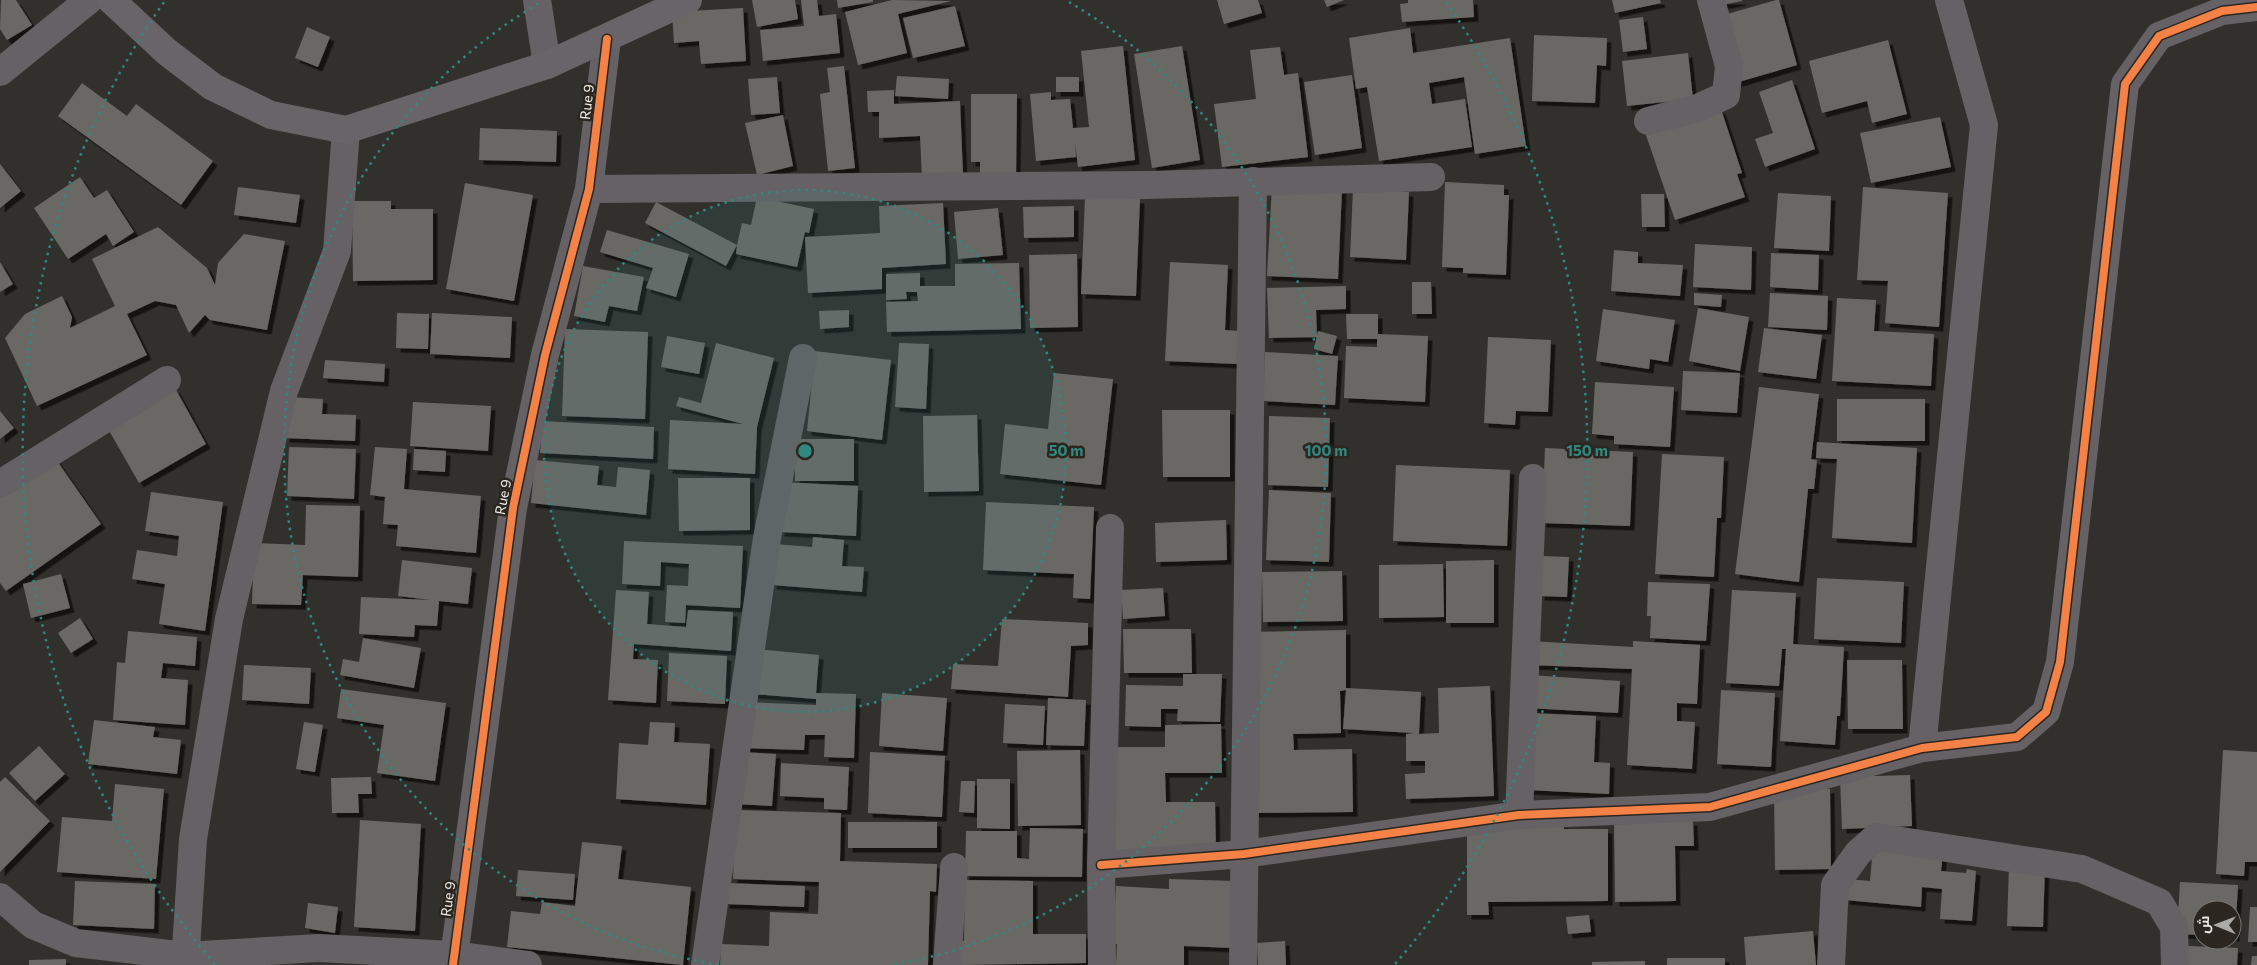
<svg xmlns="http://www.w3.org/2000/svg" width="2257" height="965" font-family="Commissioner,Cairo,sans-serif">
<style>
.building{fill:#6a6865;filter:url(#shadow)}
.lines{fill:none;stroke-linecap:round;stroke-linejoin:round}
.street{stroke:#666164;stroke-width:28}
.secondary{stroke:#696468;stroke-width:28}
.cycleway-casing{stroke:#2b2620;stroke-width:11}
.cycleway{stroke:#f48246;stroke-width:8}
.ring{fill:none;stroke:#308880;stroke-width:2.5;stroke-dasharray:2.5 5}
.labels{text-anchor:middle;stroke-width:5;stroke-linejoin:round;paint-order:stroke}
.street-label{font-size:14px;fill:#eeebe7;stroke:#2b2620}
.centre{fill:#308880;stroke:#2b2620;stroke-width:2.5}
.ring-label{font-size:15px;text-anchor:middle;font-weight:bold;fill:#308880;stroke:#2b2620;stroke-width:5;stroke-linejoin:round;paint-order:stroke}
</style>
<defs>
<filter id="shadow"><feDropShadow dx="4.5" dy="4.5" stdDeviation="0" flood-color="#0009"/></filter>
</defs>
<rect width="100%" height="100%" fill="#32302d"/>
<path class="building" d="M 1,0 L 16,0 L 32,25 L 7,40 L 0,29 Z
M 752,0 L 795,0 L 798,19 L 757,27 Z
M 801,0 L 817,0 L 819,16 L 836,14 L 840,53 L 763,61 L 760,30 L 804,26 Z
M 837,0 L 873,0 L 873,2 L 838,8 Z
M 892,0 L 951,1 L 898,14 L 907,53 L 858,65 L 845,12 Z
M 1217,0 L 1258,0 L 1262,13 L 1224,24 Z
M 1324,0 L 1344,0 L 1327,7 Z
M 1408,0 L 1473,0 L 1474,17 L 1402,22 L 1400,4 L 1408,3 Z
M 1612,0 L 1660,0 L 1661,3 L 1615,13 Z
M 1716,0 L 1742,0 L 1742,1 L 1717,6 Z
M 1776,0 L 1779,0 L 1797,65 L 1735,83 L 1717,17 Z
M 955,6 L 965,46 L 913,58 L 903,18 Z
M 743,8 L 746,61 L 701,64 L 699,41 L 674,43 L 672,12 Z
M 1643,17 L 1647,49 L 1623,52 L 1619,20 Z
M 307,27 L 330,37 L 318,67 L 295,58 Z
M 1410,28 L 1413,53 L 1510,38 L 1526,146 L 1475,154 L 1464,77 L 1429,83 L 1432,104 L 1465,99 L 1472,147 L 1379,161 L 1367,87 L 1356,89 L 1349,38 Z
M 1534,35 L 1607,38 L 1606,66 L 1597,65 L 1595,103 L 1532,101 Z
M 1888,40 L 1907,114 L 1872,123 L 1867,101 L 1822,113 L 1809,61 Z
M 1123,46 L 1135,160 L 1078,167 L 1075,142 L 1076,157 L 1036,161 L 1030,94 L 1051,92 L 1051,100 L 1070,99 L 1073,128 L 1089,127 L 1081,51 Z
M 1182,46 L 1200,160 L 1152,168 L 1134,54 Z
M 1280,47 L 1284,75 L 1298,73 L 1308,157 L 1222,167 L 1214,104 L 1256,99 L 1250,50 Z
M 1688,53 L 1693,99 L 1627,106 L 1622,61 Z
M 844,66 L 855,168 L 828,171 L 820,94 L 830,92 L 827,68 Z
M 1352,75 L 1362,148 L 1315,155 L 1304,82 Z
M 897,76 L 949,79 L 948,99 L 895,96 Z
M 777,77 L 780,113 L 751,115 L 748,79 Z
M 1056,77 L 1079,77 L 1079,92 L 1056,92 Z
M 1792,80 L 1815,149 L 1765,167 L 1755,139 L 1773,133 L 1759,92 Z
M 82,83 L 127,116 L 136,104 L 213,161 L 181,205 L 58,116 Z
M 894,90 L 894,104 L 960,101 L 963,175 L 922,177 L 920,136 L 879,138 L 879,112 L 868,112 L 867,91 Z
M 971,94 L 1017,94 L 1016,179 L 980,179 L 980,162 L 971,162 Z
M 1721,109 L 1742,173 L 1737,174 L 1745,197 L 1675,220 L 1646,135 Z
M 783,115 L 793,166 L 757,175 L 745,123 Z
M 1940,117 L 1951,167 L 1871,183 L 1860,133 Z
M 480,128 L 557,131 L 556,162 L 479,160 Z
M 0,164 L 21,191 L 0,208 Z
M 80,177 L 94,198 L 107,190 L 134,232 L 113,246 L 106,234 L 68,259 L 34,208 Z
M 1445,182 L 1504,185 L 1504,195 L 1509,195 L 1506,275 L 1463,273 L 1463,268 L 1442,267 Z
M 465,183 L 533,195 L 514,301 L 446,289 Z
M 1272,186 L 1342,189 L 1338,279 L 1267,276 Z
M 238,187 L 300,195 L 296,223 L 234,215 Z
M 1863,187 L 1948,193 L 1939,327 L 1885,323 L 1888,281 L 1857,280 Z
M 1353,189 L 1409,192 L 1406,260 L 1350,257 Z
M 1778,193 L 1831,196 L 1829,251 L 1774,248 Z
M 1641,194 L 1664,194 L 1665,227 L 1642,227 Z
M 757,197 L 814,209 L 809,233 L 805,232 L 797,267 L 736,254 L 737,245 L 726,266 L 645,223 L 656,202 L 737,245 L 742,223 L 751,225 Z
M 1085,197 L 1140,199 L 1136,296 L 1081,294 Z
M 352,201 L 391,201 L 391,209 L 433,209 L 433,280 L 353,281 Z
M 943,203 L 946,264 L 882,268 L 882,289 L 808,293 L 805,237 L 880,233 L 879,206 Z
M 1074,206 L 1074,237 L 1024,238 L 1023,207 Z
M 998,208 L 1003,255 L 958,259 L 954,212 Z
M 158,227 L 207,268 L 215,285 L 218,263 L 244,234 L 285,241 L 267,330 L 210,320 L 205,315 L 189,333 L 176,305 L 155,301 L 127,314 L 147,355 L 37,406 L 5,338 L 25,314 L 62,296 L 72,317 L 70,328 L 115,306 L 92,259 Z
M 607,230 L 689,254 L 676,297 L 646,288 L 653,268 L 600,252 Z
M 1695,244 L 1752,247 L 1751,290 L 1693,287 Z
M 1614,250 L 1638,252 L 1638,263 L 1683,265 L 1680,296 L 1611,291 Z
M 1771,253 L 1819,255 L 1818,290 L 1770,287 Z
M 1077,254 L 1078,327 L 1030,328 L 1029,255 Z
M 0,262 L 13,284 L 0,292 Z
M 1170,262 L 1228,265 L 1225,330 L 1240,331 L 1238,364 L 1165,361 Z
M 1019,263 L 1021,329 L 887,332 L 886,302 L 918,301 L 917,292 L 906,292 L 907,299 L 886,300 L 886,274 L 920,273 L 920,286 L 955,286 L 955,264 Z
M 583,266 L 644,277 L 637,311 L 609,306 L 605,322 L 574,316 Z
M 1412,282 L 1431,282 L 1432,314 L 1412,314 Z
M 1346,286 L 1346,309 L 1316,310 L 1317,337 L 1269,338 L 1267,288 Z
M 1694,293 L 1722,295 L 1721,307 L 1694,305 Z
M 1770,293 L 1828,296 L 1827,330 L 1768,327 Z
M 1837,298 L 1876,300 L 1874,331 L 1934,334 L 1931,386 L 1832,381 Z
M 1698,308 L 1749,317 L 1740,371 L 1689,361 Z
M 1603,309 L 1675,320 L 1668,362 L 1650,359 L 1649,369 L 1596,361 Z
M 849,310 L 849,327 L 820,329 L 819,311 Z
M 397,313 L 429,314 L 428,349 L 396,348 Z
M 432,313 L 512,317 L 510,358 L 430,354 Z
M 1346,314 L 1378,314 L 1378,334 L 1428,336 L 1425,402 L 1344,398 L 1346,346 L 1377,347 L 1377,339 L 1347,339 Z
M 1764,328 L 1822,335 L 1816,379 L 1758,372 Z
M 565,329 L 648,332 L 645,419 L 562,416 Z
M 1318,331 L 1337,336 L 1332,354 L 1314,349 Z
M 667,336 L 705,343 L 699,374 L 661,367 Z
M 1488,337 L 1551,340 L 1548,412 L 1516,411 L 1515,425 L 1484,423 Z
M 716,343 L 774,358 L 757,427 L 755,474 L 668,469 L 670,420 L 743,424 L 676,406 L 679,397 L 701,403 Z
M 899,343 L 929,344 L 926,409 L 895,407 Z
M 815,351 L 891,360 L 882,440 L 807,431 Z
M 1265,352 L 1338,356 L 1335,405 L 1263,401 Z
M 325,360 L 385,364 L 384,382 L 323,378 Z
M 1683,371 L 1740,373 L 1737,413 L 1681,410 Z
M 1054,373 L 1113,379 L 1101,485 L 1000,474 L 1005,424 L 1048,429 Z
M 1595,382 L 1674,387 L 1670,447 L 1614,444 L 1614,436 L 1592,434 Z
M 1759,387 L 1819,394 L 1811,459 L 1817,460 L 1814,489 L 1808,489 L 1799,582 L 1735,574 Z
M 175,388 L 206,444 L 139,483 L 107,427 Z
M 287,397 L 323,399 L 322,414 L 356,415 L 355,441 L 285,438 Z
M 1837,399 L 1925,399 L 1925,441 L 1837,441 Z
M 413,402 L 491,406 L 488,451 L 410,446 Z
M 1162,410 L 1230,410 L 1230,477 L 1163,477 Z
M 0,411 L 14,428 L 0,439 Z
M 977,415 L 979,491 L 924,492 L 923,416 Z
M 1269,416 L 1330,418 L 1328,487 L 1268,485 Z
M 542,421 L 654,427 L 653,459 L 540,453 Z
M 795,439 L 854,439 L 854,481 L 795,481 Z
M 1817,442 L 1917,448 L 1912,543 L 1832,538 L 1837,459 L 1816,458 Z
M 289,447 L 356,449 L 354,499 L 287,496 Z
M 375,447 L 407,449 L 404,489 L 481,496 L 476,553 L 396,546 L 398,525 L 383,524 L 385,497 L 370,495 Z
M 1545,448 L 1633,452 L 1630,526 L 1542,523 Z
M 414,449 L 446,451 L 445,472 L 413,470 Z
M 1662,454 L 1724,457 L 1721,518 L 1717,518 L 1714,577 L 1655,574 Z
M 55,458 L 101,524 L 6,591 L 0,583 L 0,497 Z
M 535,460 L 599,466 L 597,485 L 616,487 L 618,467 L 650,470 L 646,515 L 531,503 Z
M 1396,465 L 1510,470 L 1507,546 L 1393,541 Z
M 678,478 L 750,478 L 750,530 L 679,531 Z
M 782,482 L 858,486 L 856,536 L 780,532 Z
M 1269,490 L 1331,493 L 1329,562 L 1266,560 Z
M 151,492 L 223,502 L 205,631 L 159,624 L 165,584 L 132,579 L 137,550 L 177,556 L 179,536 L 145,531 Z
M 986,502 L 1094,507 L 1090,599 L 1073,598 L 1074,574 L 983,570 Z
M 306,505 L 360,506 L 358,577 L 303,575 L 301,605 L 252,604 L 254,543 L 305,545 Z
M 1226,520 L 1227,560 L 1156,562 L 1155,523 Z
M 813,537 L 844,540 L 842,566 L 864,567 L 862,592 L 772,585 L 775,544 L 812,547 Z
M 624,541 L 743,546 L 740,608 L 686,605 L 685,623 L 665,622 L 667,585 L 688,586 L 689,564 L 661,562 L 660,586 L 622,584 Z
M 1542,556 L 1569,557 L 1567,597 L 1540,596 Z
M 402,560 L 472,568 L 468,604 L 439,601 L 437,626 L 415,625 L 414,637 L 359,634 L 361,597 L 431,600 L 398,596 Z
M 1494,560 L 1494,623 L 1446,623 L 1446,561 Z
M 1443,564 L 1444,617 L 1379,618 L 1379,565 Z
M 1342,571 L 1343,621 L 1263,622 L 1262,572 Z
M 61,574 L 70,608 L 31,618 L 23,584 Z
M 1817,578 L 1904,582 L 1901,643 L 1814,639 Z
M 1648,582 L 1710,584 L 1706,641 L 1650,638 L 1651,616 L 1647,616 Z
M 1163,588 L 1165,616 L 1123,619 L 1121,590 Z
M 616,590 L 649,592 L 647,624 L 686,627 L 688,610 L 733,612 L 731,651 L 634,644 L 633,659 L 658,660 L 656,703 L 608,700 Z
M 1732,590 L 1796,593 L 1793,644 L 1844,647 L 1840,716 L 1837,716 L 1835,745 L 1780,741 L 1786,649 L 1782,649 L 1779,686 L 1726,683 Z
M 80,618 L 93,639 L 71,653 L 58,633 Z
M 1002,619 L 1088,623 L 1088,645 L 1071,646 L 1068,697 L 951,689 L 953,664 L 998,666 Z
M 1123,629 L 1191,629 L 1192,673 L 1124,673 Z
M 1346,630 L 1346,688 L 1421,692 L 1419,734 L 1439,733 L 1438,688 L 1490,686 L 1494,796 L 1406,799 L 1405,774 L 1425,773 L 1425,761 L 1406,761 L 1406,734 L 1414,733 L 1343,729 L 1346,690 L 1340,691 L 1341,733 L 1293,734 L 1294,750 L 1352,749 L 1353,812 L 1252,813 L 1249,632 Z
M 128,631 L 197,637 L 195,666 L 163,663 L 161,678 L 188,680 L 185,725 L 113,720 L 117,662 L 125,663 Z
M 363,638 L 421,648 L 414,688 L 340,675 L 343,659 L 359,662 Z
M 1530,641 L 1633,647 L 1633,641 L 1700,645 L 1697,704 L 1677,703 L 1677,721 L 1695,722 L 1692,769 L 1627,765 L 1632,669 L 1529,665 Z
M 755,649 L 819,655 L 816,693 L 856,694 L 854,758 L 824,757 L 825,735 L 805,735 L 804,750 L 744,748 L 746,702 L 816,705 L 816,699 L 752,694 Z
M 669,653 L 727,656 L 725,704 L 667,701 Z
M 1847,660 L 1902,660 L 1903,729 L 1848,729 Z
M 244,665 L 311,668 L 309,704 L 242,700 Z
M 1183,674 L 1222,674 L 1220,722 L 1177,721 L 1178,709 L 1161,709 L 1161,727 L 1125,726 L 1126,685 L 1183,686 Z
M 1529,675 L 1620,681 L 1618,713 L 1527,708 Z
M 341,689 L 446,703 L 435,781 L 377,773 L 384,725 L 337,718 Z
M 1721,690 L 1775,693 L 1771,767 L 1717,764 Z
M 882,693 L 947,698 L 943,751 L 879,746 Z
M 1048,698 L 1086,700 L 1084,746 L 1046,745 Z
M 1005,704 L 1045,706 L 1043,745 L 1003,743 Z
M 1530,713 L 1596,716 L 1594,762 L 1610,763 L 1609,794 L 1527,790 Z
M 94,720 L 155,727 L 153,737 L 181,740 L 177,774 L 88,764 Z
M 304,722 L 323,725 L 315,772 L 296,769 Z
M 650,722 L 675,723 L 674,742 L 710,744 L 706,805 L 616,799 L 619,743 L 648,745 Z
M 1221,724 L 1222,773 L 1165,773 L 1166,802 L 1215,802 L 1216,853 L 1112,853 L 1112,747 L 1165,747 L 1165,725 Z
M 39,746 L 65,774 L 35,801 L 9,773 Z
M 1080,750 L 1081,825 L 1018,826 L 1017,751 Z
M 2223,750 L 2257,752 L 2257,862 L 2245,862 L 2244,876 L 2216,874 Z
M 738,752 L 776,754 L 772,806 L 735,804 Z
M 870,752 L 945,756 L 942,817 L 868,813 Z
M 781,763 L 849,767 L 847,810 L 824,809 L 824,798 L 780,796 Z
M 1910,775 L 1912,826 L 1842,829 L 1840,777 Z
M 5,777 L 50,821 L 0,872 L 0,782 Z
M 371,777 L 372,794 L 358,794 L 359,813 L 332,813 L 331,778 Z
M 977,779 L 1010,779 L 1010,829 L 977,828 Z
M 961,781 L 975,781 L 974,813 L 959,812 Z
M 115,784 L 164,789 L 156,879 L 57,872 L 62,817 L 112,821 Z
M 1830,789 L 1831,869 L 1775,870 L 1774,790 Z
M 735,810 L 841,813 L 840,861 L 937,864 L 936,892 L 930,891 L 928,965 L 720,965 L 721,944 L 769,946 L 770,912 L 818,914 L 819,882 L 733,879 Z
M 360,820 L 421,824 L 415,931 L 354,927 Z
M 1693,821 L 1694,846 L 1675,846 L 1676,901 L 1615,902 L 1614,822 Z
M 848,822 L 937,822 L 937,848 L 848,848 Z
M 1564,824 L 1564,829 L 1608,829 L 1608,901 L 1488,902 L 1489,915 L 1467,915 L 1467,826 Z
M 1030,828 L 1083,829 L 1082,877 L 965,876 L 966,831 L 1017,831 L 1017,858 L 1029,859 Z
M 582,842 L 622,846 L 618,879 L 691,887 L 683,965 L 507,947 L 511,911 L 540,914 L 542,902 L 575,906 Z
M 1873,846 L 1943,852 L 1941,871 L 1966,873 L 1967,869 L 1976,871 L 1972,921 L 1940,919 L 1942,889 L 1922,887 L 1921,907 L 1845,900 L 1847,879 L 1870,881 Z
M 2009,865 L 2045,866 L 2043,927 L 2007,926 Z
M 518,870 L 575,874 L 573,900 L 516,896 Z
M 1169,879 L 1235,881 L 1233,948 L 1184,946 L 1184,965 L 1116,965 L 1117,944 L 1113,944 L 1116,886 L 1169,889 Z
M 965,880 L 1033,881 L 1033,934 L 1086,934 L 1086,963 L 959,965 L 960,941 L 964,941 Z
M 75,881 L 155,884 L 154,929 L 73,925 Z
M 2180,882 L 2238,885 L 2235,937 L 2232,937 L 2232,910 L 2202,910 L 2202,935 L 2177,934 Z
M 726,883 L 805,886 L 804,907 L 725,904 Z
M 308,903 L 338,907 L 335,933 L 305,928 Z
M 2250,907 L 2257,907 L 2257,942 L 2248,942 Z
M 1589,915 L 1591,932 L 1568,934 L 1566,917 Z
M 1813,931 L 1816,965 L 1746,965 L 1744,937 Z
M 1285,941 L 1286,965 L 1258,965 L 1257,943 Z
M 2188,946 L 2238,948 L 2237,965 L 2187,965 Z
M 2252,956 L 2257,956 L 2257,965 L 2251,965 Z
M 1667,958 L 1725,958 L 1725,965 L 1667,965 Z
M 66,959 L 66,965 L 29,965 L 29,960 Z
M 1645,961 L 1645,965 L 1592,965 L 1592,962 Z"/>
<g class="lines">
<path class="street" d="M 537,0 L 547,65
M 0,72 L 89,0
M 1648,121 L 1698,108 L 1726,95 L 1729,66 L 1711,0
M 589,189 L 1147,185 L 1431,177
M 0,484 L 167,380
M 1922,748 L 1984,125 L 1949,0
M 1519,815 L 1533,478
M 1101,865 L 1244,854 L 1519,815 L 1710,807 L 1922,748 L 2017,737 L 2046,712 L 2060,662 L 2125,84 L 2159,36 L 2222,11 L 2257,7
M 0,897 L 33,925 L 76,943 L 185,956 L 319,948 L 453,955 L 528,965
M 185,965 L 193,839 L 229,619 L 284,391 L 337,251 L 346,130
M 453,965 L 513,508 L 545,355 L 589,189 L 607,39
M 705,965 L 767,538 L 803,358
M 947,965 L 954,867
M 1102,965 L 1101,865 L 1110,528
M 1243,965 L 1253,181
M 1831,965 L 1835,885 L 1858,853 L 1876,837 L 2082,869 L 2159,902 L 2174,927 L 2175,965"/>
<path class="secondary" d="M 111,0 L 167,52 L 213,87 L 271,115 L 346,130 L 547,65 L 688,0"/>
<g class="cycleway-casing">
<path id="cycleway" d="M 1101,865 L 1244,854 L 1519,815 L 1710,807 L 1922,748 L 2017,737 L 2046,712 L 2060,662 L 2125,84 L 2159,36 L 2222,11 L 2257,7
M 453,965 L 513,508 L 545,355 L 589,189 L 607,39"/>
</g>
<use href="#cycleway" class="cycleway"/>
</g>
<circle cx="805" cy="451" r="261" fill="#308880" fill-opacity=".12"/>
<g class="ring">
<circle cx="805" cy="451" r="261"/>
<path d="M719 965A521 521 0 0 1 541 2M1069 2A521 521 0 0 1 891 965"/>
<path d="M215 964A782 782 0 0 1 164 2M1446 2A782 782 0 0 1 1395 964"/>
</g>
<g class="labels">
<g class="street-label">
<text transform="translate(587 102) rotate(-83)" y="5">Rue 9</text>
<text transform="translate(503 497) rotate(-79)" y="5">Rue 9</text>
<text transform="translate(448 899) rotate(-82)" y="5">Rue 9</text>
</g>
</g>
<circle cx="805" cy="451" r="8" class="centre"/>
<g class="ring-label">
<text x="1066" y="456">50 m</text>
<text x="1326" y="456">100 m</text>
<text x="1587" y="456">150 m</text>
</g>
<g transform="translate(2217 925) rotate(271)"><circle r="24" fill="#2b2620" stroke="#797570"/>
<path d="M0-4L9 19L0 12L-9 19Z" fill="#acaaa6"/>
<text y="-8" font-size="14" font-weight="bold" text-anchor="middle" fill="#eeebe7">ش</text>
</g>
</svg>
